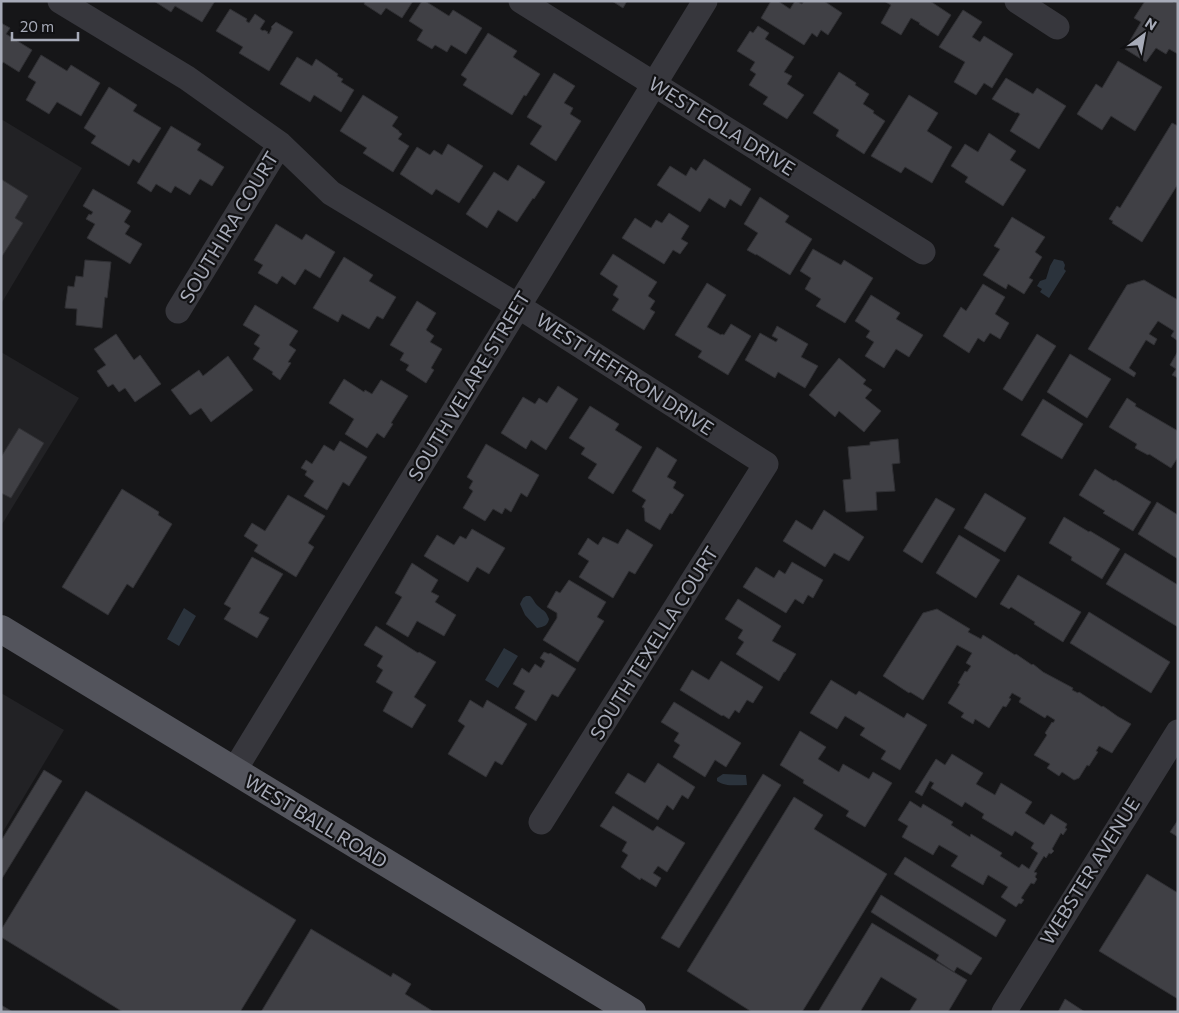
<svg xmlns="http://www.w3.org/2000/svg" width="1179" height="1013" font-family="Commissioner,sans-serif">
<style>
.built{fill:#222225}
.water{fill:#2b333c}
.building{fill:#404045;stroke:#303034}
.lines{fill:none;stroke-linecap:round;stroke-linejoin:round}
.minor{stroke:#37373d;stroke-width:25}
.major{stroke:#53545c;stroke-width:28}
.labels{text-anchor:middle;stroke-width:4.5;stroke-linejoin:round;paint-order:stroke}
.street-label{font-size:19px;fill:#a7abb8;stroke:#111113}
</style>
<rect width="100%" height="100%" fill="#161618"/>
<path class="built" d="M 1,119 L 82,168 L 1,304 Z
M 1,352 L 79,398 L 1,526 Z
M 1,693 L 64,730 L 1,835 Z"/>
<path class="water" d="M 1054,259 L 1063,261 L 1065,265 L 1064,269 L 1066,271 L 1049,298 L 1040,292 L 1042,289 L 1037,286 L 1040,281 L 1046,279 L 1050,266 Z
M 526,596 L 530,596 C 534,599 534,603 538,606 C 544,612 545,609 549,619 C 548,625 544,627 537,628 L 525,615 L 520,604 L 523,598 Z
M 184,608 L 196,616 L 179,646 L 167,639 Z
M 504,648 L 518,656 L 498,688 L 485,680 Z
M 723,774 L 746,775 L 747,785 C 736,785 726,787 717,781 L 717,778 Z"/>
<path class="building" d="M 154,1 L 215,1 L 202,22 L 175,6 L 171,12 Z
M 364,1 L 413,1 L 402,18 L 386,8 L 381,15 L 364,4 L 365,2 Z
M 422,1 L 425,1 L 449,16 L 453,10 L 482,28 L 466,54 L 451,45 L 447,52 L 435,45 L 432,49 L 417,40 L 423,30 L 409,21 Z
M 612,1 L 627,1 L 623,8 Z
M 771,1 L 778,1 L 790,9 L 795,1 L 802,4 L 804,1 L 824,1 L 842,13 L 828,35 L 821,30 L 817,37 L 812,33 L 804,45 L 761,18 Z
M 884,1 L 930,1 L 951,15 L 938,36 L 919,24 L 920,23 L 911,18 L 901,35 L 881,23 L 891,5 Z
M 1145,1 L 1172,1 L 1174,3 L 1176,1 L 1178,2 L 1178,54 L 1169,49 L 1166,54 L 1156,48 L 1146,62 L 1125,49 L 1141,22 L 1134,18 Z
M 230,9 L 247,19 L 246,21 L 249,23 L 255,14 L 265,21 L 260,29 L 263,31 L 264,30 L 268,32 L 267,33 L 269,34 L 272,28 L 271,27 L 276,22 L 293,32 L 269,71 L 239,53 L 243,47 L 216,31 Z
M 963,10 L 982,22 L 972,37 L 980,42 L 984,36 L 1013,54 L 992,88 L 984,83 L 976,95 L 954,82 L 965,62 L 939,47 Z
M 1,23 L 10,28 L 6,34 L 32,50 L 19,72 L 3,62 L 1,65 Z
M 758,26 L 769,33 L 765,39 L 794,57 L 784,72 L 792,76 L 787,84 L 804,95 L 787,119 L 763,104 L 768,97 L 749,85 L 756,74 L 750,70 L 755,62 L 737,51 L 750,31 L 753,33 Z
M 488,33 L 517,51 L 513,57 L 540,74 L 526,96 L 524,95 L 512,115 L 463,85 L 467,79 L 461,75 Z
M 41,55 L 67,71 L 71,65 L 100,83 L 81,116 L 57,102 L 49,114 L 26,100 L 36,82 L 28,77 Z
M 297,57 L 312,66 L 316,59 L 338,74 L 337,76 L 343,79 L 341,82 L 354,90 L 341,112 L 314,95 L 310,102 L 280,84 Z
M 1118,61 L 1162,87 L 1135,131 L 1111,116 L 1102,130 L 1077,114 L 1096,84 L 1102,88 Z
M 839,72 L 856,83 L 855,85 L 869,94 L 863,104 L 874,111 L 873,113 L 885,121 L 864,154 L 836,136 L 839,130 L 813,113 Z
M 554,73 L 575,86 L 564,103 L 573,108 L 570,114 L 581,121 L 556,161 L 530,144 L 542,126 L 527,117 Z
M 1006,78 L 1033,94 L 1037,88 L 1066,106 L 1039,149 L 1010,131 L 1020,114 L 1017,112 L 1016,113 L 992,99 Z
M 109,87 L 137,105 L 133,111 L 161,128 L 139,163 L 133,159 L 129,166 L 91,143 L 96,136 L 84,128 Z
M 363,95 L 398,117 L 392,126 L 399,131 L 399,132 L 402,134 L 398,139 L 409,146 L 393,172 L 363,153 L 367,148 L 340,131 Z
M 909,95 L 938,113 L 927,131 L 952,147 L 932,183 L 905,167 L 901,173 L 871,156 Z
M 1172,123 L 1178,126 L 1178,184 L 1142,242 L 1112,223 L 1113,221 L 1109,219 L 1117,206 L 1120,208 Z
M 171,126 L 201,144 L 197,150 L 224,167 L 212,186 L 200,179 L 190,195 L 175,186 L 171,193 L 156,184 L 151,192 L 137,183 Z
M 989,133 L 1016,151 L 1010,160 L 1026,170 L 1003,206 L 965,182 L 968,177 L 951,166 L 965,144 L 978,152 Z
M 448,144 L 483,166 L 459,203 L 436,189 L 432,195 L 400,174 L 417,147 L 430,155 L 434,150 L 442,155 Z
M 704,159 L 751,189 L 741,206 L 730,199 L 725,208 L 709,198 L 700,212 L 657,185 L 670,166 L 686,176 L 691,167 L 696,171 Z
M 518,165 L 545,182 L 534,199 L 533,198 L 517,222 L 498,210 L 487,228 L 466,214 L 494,172 L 508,181 Z
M 1,179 L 28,196 L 15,218 L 23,223 L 1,258 Z
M 93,189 L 131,211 L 124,222 L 130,226 L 125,234 L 142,244 L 130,264 L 87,238 L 95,224 L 86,219 L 89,214 L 91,215 L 93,212 L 83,206 Z
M 760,197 L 789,216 L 785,222 L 812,239 L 790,275 L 756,254 L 756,255 L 747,250 L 758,233 L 744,224 Z
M 669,213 L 689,226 L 681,239 L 688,243 L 680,254 L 673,250 L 664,264 L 622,238 L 635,218 L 651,228 L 656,220 L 662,223 Z
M 1012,217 L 1045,237 L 1035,252 L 1042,257 L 1029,278 L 1033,280 L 1024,294 L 1008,284 L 1006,289 L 983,275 L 1000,249 L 994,246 Z
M 276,224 L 302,240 L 306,234 L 335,252 L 320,278 L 305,269 L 295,285 L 282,276 L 277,284 L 258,273 L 263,265 L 254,260 Z
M 813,249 L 841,265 L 844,260 L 873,278 L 845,323 L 816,306 L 821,299 L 805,289 L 811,278 L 800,271 Z
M 613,254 L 657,282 L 648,296 L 655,301 L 650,309 L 655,312 L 644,330 L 612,310 L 619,299 L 613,295 L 618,286 L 600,274 Z
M 344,257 L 373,275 L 369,281 L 396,297 L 383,319 L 377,316 L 369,329 L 342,314 L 338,322 L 313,308 Z
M 85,260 L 111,262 L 107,298 L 105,297 L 102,328 L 76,325 L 77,309 L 65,308 L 68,286 L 74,287 L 76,276 L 83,277 Z
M 1144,280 L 1178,300 L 1178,341 L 1171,336 L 1174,331 L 1158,321 L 1149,334 L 1157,339 L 1154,345 L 1146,340 L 1129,368 L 1136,373 L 1134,377 L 1088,349 L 1127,285 Z
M 707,283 L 726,295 L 707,327 L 721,335 L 722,334 L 724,335 L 731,324 L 751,336 L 728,375 L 698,357 L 702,351 L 675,335 Z
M 983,284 L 1005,297 L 995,314 L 1009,323 L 1000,339 L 990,333 L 984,342 L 978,338 L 969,353 L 943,336 L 961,307 L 966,311 Z
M 871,295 L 900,313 L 896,319 L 923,335 L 909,357 L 896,349 L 884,368 L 865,356 L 874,342 L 866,337 L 870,331 L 855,321 Z
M 417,301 L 436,313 L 426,330 L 434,336 L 430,342 L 442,349 L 431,368 L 434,370 L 426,383 L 406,370 L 409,365 L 400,360 L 404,353 L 390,345 Z
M 255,305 L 298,331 L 289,345 L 296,350 L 288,362 L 291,363 L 280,380 L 272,374 L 273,372 L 253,359 L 260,348 L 254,344 L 260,335 L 243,325 Z
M 777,326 L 808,344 L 801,357 L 818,366 L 805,388 L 778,372 L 775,378 L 745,360 L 760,333 L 776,342 L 778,339 L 772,336 Z
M 116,334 L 134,360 L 140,355 L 161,384 L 135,402 L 125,388 L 119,392 L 113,384 L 108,387 L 97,371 L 106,365 L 94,349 Z
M 1037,334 L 1056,346 L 1022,401 L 1003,389 Z
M 1178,351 L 1178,378 L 1172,375 L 1176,369 L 1170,365 Z
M 1070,354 L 1111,379 L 1087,418 L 1047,392 Z
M 228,356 L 253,390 L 211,422 L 201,408 L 190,415 L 171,390 L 199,370 L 203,376 Z
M 839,358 L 866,380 L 863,384 L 872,390 L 865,398 L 881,411 L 864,432 L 839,411 L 835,417 L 809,395 Z
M 344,379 L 364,392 L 365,390 L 372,394 L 381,380 L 408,396 L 391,423 L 393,424 L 384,438 L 377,433 L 367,448 L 345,434 L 354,419 L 329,403 Z
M 558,386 L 578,399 L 546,450 L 531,440 L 526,449 L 501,433 L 523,397 L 535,404 L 539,398 L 547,403 Z
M 1127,398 L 1136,404 L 1135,406 L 1178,431 L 1178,457 L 1171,468 L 1149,454 L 1148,455 L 1135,448 L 1137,444 L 1109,427 Z
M 1043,399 L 1083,424 L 1062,459 L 1021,435 Z
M 590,406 L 619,424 L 615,430 L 642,447 L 613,494 L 588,478 L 597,464 L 581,454 L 585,448 L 569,438 Z
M 19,428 L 44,443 L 11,498 L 1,493 L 1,457 Z
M 898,439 L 900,463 L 892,464 L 895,491 L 876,492 L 877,510 L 846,512 L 843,480 L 851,479 L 848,447 L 870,445 L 870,442 Z
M 340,441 L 367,457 L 349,486 L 343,482 L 327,510 L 304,496 L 314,481 L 305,475 L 307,471 L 301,468 L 306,460 L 312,464 L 324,445 L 334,451 Z
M 486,444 L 539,475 L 527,497 L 521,493 L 511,512 L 505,508 L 502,514 L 493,509 L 485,521 L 463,508 L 473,491 L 469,488 L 473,481 L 467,477 Z
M 657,447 L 677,460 L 667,477 L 676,482 L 673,488 L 684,495 L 672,514 L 670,513 L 660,530 L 645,521 L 644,508 L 642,507 L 646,500 L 632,491 Z
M 1095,469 L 1114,481 L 1115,480 L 1151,502 L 1133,531 L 1103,513 L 1105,511 L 1079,495 Z
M 122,489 L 159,512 L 158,515 L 172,524 L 133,588 L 127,584 L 108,615 L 62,587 Z
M 985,493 L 1026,518 L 1005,552 L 964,528 Z
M 288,495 L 325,516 L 308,543 L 314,547 L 296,577 L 254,551 L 258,545 L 244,536 L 252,523 L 265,531 Z
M 936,498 L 955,509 L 922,563 L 903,551 Z
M 1157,502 L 1178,515 L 1178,559 L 1138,534 Z
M 824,510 L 864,537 L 849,561 L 834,553 L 825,567 L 783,541 L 796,520 L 812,530 Z
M 1064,517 L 1089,532 L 1090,531 L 1120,549 L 1102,579 L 1071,560 L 1072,557 L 1049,543 Z
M 472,529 L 505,548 L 489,574 L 477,567 L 468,582 L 424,556 L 437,535 L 454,545 L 460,536 L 466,539 Z
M 627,529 L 653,545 L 635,574 L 629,571 L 613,598 L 579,577 L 589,561 L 578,554 L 588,538 L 598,545 L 603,537 L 618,544 Z
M 959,535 L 1000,560 L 976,598 L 936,573 Z
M 1125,553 L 1178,585 L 1178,627 L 1106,584 Z
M 252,557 L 283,574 L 259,613 L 269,618 L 257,638 L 224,619 L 231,608 L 224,604 Z
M 792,562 L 823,580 L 813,598 L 808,595 L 803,604 L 795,599 L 786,613 L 743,587 L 756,567 L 774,578 L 779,570 L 785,574 Z
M 412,563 L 438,580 L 431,592 L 439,596 L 435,602 L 456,615 L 444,636 L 417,621 L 408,637 L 386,624 L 402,597 L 395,593 Z
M 1018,575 L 1081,612 L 1063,642 L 1034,624 L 1035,622 L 1011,607 L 1009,609 L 1000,604 Z
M 569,580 L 606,602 L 597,617 L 604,621 L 578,662 L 543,640 L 557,618 L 557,613 L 547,607 L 556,591 L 560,593 Z
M 738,599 L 781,626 L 772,641 L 796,654 L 785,672 L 784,672 L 779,681 L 736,654 L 744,642 L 738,638 L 743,630 L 725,619 Z
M 937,609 L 970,629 L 968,632 L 981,639 L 983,635 L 1015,655 L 1016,654 L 1032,665 L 1033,664 L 1043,672 L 1073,688 L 1072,690 L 1078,693 L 1079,692 L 1102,707 L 1103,706 L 1117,716 L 1131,724 L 1112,753 L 1099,746 L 1096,751 L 1098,752 L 1089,766 L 1087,765 L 1079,778 L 1074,780 L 1062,772 L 1059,776 L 1047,768 L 1050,764 L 1034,755 L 1047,735 L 1045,733 L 1052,722 L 1053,723 L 1055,720 L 1047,715 L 1045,718 L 1019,702 L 1021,698 L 1012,693 L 1009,698 L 1011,699 L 1006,707 L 1003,706 L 989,728 L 975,719 L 973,724 L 961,717 L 964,713 L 948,703 L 960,684 L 958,683 L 965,671 L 967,672 L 971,666 L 966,663 L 972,653 L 957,645 L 923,700 L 910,692 L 909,693 L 883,676 L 923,613 Z
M 1089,612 L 1170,662 L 1151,693 L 1070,643 Z
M 376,626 L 418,653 L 419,652 L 436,662 L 414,697 L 426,705 L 412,728 L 383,711 L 393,692 L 376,682 L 383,670 L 377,666 L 383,656 L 364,645 Z
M 544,652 L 549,654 L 550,653 L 576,669 L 558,697 L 552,694 L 536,721 L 515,708 L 525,691 L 513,684 L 522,668 L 529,673 L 535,664 L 541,668 L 545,661 L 540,658 Z
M 721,661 L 763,687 L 753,703 L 747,700 L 739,713 L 735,710 L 729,719 L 723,715 L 722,716 L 680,690 L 692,670 L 709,680 Z
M 831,680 L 856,695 L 859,691 L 904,718 L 907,713 L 927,725 L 900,770 L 881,759 L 886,751 L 860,735 L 865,728 L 845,716 L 837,729 L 810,713 Z
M 470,700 L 483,708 L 487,700 L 527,724 L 502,765 L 495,761 L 486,777 L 448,754 L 465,726 L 458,721 Z
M 674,702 L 741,743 L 726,767 L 715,760 L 705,777 L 673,757 L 680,745 L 674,741 L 679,733 L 661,722 Z
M 800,731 L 826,747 L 818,759 L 839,772 L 843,764 L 869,779 L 873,772 L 892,783 L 865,827 L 846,816 L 849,811 L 803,783 L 804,780 L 780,765 Z
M 952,754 L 983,773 L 976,784 L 995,795 L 1001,783 L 1032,802 L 1025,813 L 1044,825 L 1051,814 L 1067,824 L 1065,828 L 1067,829 L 1063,835 L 1061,833 L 1052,849 L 1054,851 L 1051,854 L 1049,853 L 1046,858 L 1044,856 L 1034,872 L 1037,873 L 1035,877 L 1037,879 L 1034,884 L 1031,883 L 1021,898 L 1024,900 L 1021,904 L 1019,903 L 1016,907 L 1001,897 L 1008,887 L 988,875 L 983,885 L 951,866 L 958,856 L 939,845 L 933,855 L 902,837 L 908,826 L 898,820 L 910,801 L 921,808 L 923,804 L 953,822 L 951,825 L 970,837 L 971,834 L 1002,853 L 1000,856 L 1019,868 L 1022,864 L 1029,869 L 1038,853 L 1031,848 L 1034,843 L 1015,831 L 1012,836 L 982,818 L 984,814 L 965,802 L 962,807 L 931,788 L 934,783 L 930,781 L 922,796 L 915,792 L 936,759 L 945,765 Z
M 658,763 L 695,787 L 688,799 L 682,795 L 673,810 L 667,805 L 658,820 L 615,793 L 628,773 L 645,783 Z
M 44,770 L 62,781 L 1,880 L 1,841 Z
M 763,774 L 781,785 L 679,948 L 661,938 Z
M 86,791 L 296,920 L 240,1012 L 123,1012 L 1,937 L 1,930 Z
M 794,797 L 823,815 L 814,829 L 887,874 L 802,1012 L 752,1012 L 687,971 Z
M 613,806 L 653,831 L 657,826 L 685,843 L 667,872 L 658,866 L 653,873 L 661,878 L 656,887 L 641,878 L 640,880 L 621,867 L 628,855 L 622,851 L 627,842 L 600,826 Z
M 1178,820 L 1178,837 L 1170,832 Z
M 905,857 L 1006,920 L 996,937 L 894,874 Z
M 1147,874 L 1178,893 L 1178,999 L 1099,951 Z
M 881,895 L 982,958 L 971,975 L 957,967 L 954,972 L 936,960 L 939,955 L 871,912 Z
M 872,923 L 967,980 L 948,1012 L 909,1012 L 917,999 L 881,977 L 860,1012 L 818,1012 Z
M 311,929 L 391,977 L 393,973 L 411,984 L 405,994 L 434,1012 L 261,1012 Z
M 1065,999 L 1085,1012 L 1058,1012 Z
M 1,1005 L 13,1012 L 1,1012 Z"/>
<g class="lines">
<path class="minor" d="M 60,1 L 187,78 L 280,144 L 331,193 L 518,306 L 766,464 L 541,822
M 521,1 L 923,252
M 1017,1 L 1057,27
M 178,311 L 280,144
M 234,771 L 705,1
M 1004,1012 L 1178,732"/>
<path class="major" d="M 1,629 L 632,1012"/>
</g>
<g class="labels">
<g class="street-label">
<text transform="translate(722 126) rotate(32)" y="7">WEST EOLA DRIVE</text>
<text transform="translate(229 227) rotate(-59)" y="7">SOUTH IRA COURT</text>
<text transform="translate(625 374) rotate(33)" y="7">WEST HEFFRON DRIVE</text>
<text transform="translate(469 386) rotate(-59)" y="7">SOUTH VELARE STREET</text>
<text transform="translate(654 643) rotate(-58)" y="7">SOUTH TEXELLA COURT</text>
<text transform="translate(316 821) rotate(31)" y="7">WEST BALL ROAD</text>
<text transform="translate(1090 871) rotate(-58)" y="7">WEBSTER AVENUE</text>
</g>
</g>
<rect width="1179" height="1013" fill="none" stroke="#a7abb8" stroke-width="5"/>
<g transform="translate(1144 35) rotate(32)" stroke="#111113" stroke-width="4" paint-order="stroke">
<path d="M0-4L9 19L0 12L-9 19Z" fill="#a7abb8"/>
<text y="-8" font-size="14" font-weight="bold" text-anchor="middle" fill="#a7abb8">N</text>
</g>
<path d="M12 32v8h66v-8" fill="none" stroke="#a7abb8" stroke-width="2.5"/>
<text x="20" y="32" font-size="15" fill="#a7abb8" stroke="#111113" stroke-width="4" paint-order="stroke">20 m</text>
</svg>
